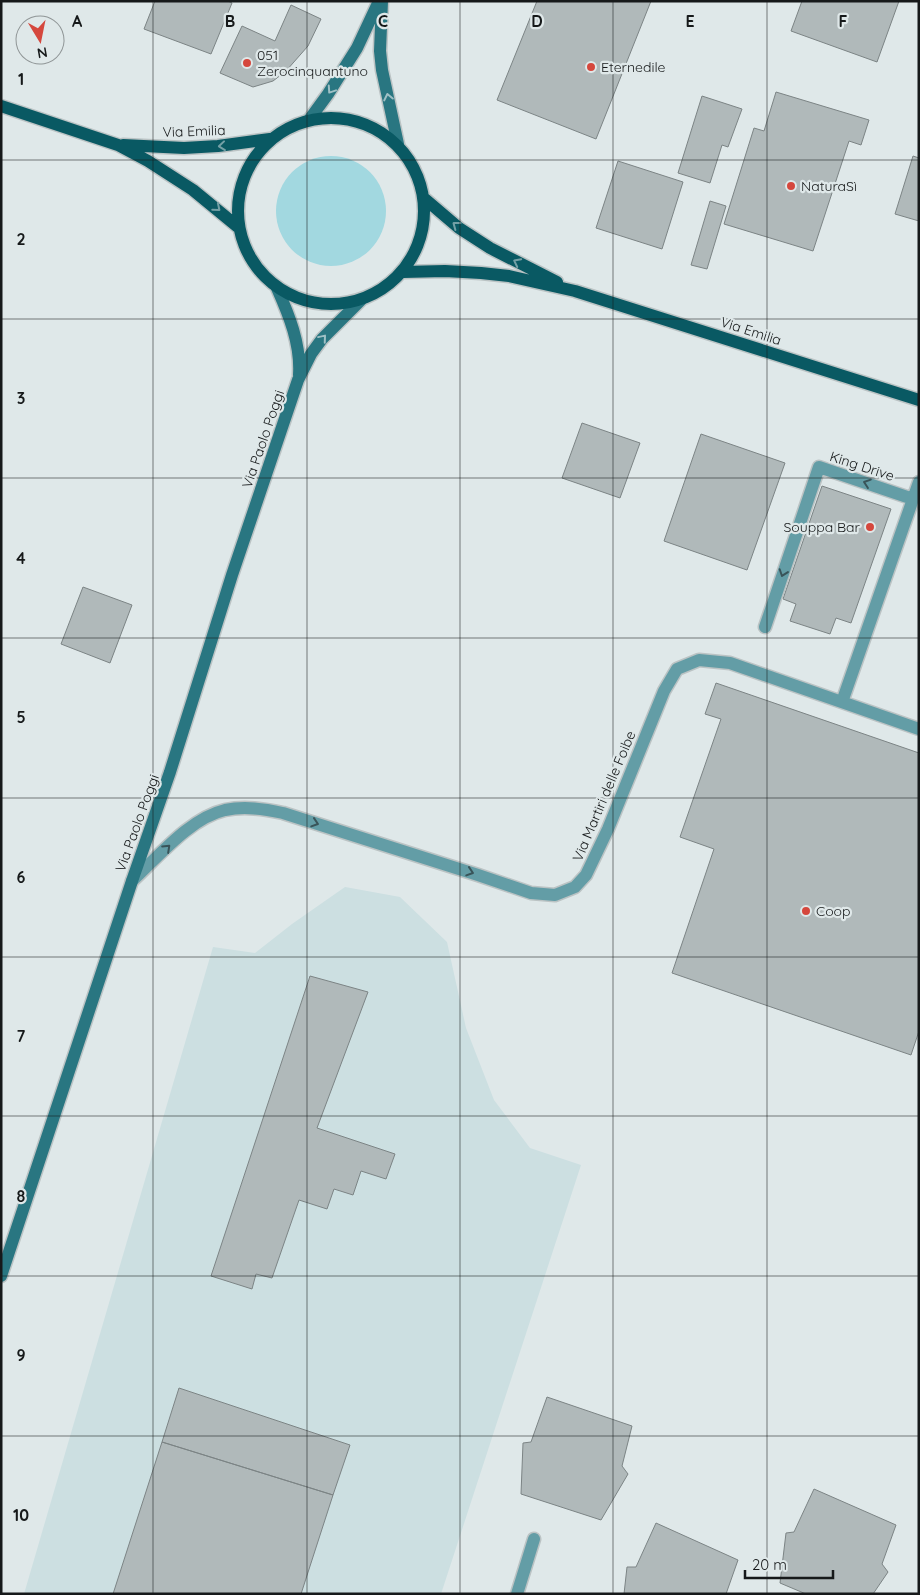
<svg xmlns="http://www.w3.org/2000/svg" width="920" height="1595" font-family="Quicksand,sans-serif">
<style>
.built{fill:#ccdfe1}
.green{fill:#a2d8e0}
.building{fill:#b0b9ba;stroke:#7c8485}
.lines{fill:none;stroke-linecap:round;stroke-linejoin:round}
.lane-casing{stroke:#bbc3c4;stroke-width:15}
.street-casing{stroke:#bbc3c4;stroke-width:15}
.secondary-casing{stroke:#bbc3c4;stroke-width:15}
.primary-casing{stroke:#bbc3c4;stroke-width:15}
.lane{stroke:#639da6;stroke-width:12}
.street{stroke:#639da6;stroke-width:12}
.secondary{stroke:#297681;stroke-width:12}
.primary{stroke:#095963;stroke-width:12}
.oneway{stroke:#9fc0c5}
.oneway2{stroke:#74a0a6}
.oneway3{stroke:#395459}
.grid{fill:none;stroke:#16191a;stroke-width:1;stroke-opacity:0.55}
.poi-dot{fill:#d5473d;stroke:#dfe8e9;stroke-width:2}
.labels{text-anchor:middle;stroke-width:4.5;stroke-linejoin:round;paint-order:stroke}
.poi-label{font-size:14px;fill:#16191a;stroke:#dfe8e9;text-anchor:start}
.street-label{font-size:14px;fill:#16191a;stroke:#dfe8e9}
.grid-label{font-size:16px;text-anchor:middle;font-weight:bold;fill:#16191a;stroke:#dfe8e9;stroke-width:4.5;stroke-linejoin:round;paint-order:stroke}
</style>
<rect width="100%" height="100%" fill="#dfe8e9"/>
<path class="built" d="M 345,887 L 400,897 L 447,942 L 466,1028 L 494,1100 L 530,1148 L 581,1165 L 441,1594 L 24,1594 L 213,947 L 255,953 L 292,924 Z"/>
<path class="green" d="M276 211a55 55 0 1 1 110 0a55 55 0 1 1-110 0Z"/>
<path class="building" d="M 155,1 L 228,1 L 232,3 L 211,54 L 144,29 Z
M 537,1 L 651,1 L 596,139 L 497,100 Z
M 802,1 L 899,1 L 877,62 L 791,31 Z
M 291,5 L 321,19 L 308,46 L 286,71 L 273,81 L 253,87 L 220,73 L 242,26 L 275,41 Z
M 776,92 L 869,120 L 861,145 L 849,141 L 813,251 L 724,224 L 754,128 L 764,131 Z
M 702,96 L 742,109 L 728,147 L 722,145 L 710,183 L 678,173 Z
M 913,156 L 919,158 L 919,221 L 895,214 Z
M 618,161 L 683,182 L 662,249 L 596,228 Z
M 710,201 L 726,206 L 707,269 L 691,265 Z
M 582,423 L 640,443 L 620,498 L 562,478 Z
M 701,434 L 785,463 L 747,570 L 664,541 Z
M 822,486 L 891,509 L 851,623 L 836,618 L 830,634 L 790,621 L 796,604 L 783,599 Z
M 83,587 L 132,605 L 110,663 L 61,644 Z
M 716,683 L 919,753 L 919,1031 L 911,1055 L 672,973 L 714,849 L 680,837 L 721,719 L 705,714 Z
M 310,976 L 368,992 L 317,1128 L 395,1154 L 386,1179 L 361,1171 L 353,1195 L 334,1189 L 327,1209 L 299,1200 L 272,1278 L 256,1274 L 252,1289 L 211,1276 Z
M 179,1388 L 350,1445 L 333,1495 L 162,1442 Z
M 547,1397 L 632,1426 L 622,1466 L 628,1474 L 601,1520 L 521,1494 L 523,1443 L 531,1442 Z
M 162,1442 L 333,1495 L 301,1594 L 113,1594 Z
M 814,1489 L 896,1525 L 882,1564 L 888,1572 L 873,1594 L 806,1594 L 780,1583 L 786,1533 L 794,1532 Z
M 656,1523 L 738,1560 L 726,1594 L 624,1594 L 627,1567 L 636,1567 Z"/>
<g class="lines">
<g class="lane-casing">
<path id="lane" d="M 765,627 L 819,467 L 913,499
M 842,702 L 919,482
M 132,881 C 158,857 190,818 225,810 C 245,806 264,809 283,813 L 478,875 L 531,893 L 555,895 L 575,887 L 586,875 L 608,829 L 664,691 L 677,669 L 699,660 L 730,663 L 919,729"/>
</g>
<g class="street-casing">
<path id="street" d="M 517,1594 L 534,1539"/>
</g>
<g class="secondary-casing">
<path id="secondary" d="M 382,1 L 380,51 L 382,70 L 398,144
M 309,120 L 328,94 L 357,48 L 379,1
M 277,288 C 289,315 301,344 299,375
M 1,1276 L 132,881 L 170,772 L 232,575 L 298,380 L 311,354 L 322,339 L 361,300"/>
</g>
<g class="primary-casing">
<path id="primary" d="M 1,106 L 118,145 L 148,161 L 193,190 L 238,227
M238 211a93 93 0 1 1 186 0a93 93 0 1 1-186 0Z
M 123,145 L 184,148 L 218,146 L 270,139
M 425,199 L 459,228 L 490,248 L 557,282
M 403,272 L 445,271 L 481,273 L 509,276 L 575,291 L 919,400"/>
</g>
<use href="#lane" class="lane"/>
<use href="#street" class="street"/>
<use href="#secondary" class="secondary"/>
<use href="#primary" class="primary"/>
</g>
<defs><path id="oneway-chevron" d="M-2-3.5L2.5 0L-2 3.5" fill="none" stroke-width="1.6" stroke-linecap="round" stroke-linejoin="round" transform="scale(1.25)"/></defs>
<g class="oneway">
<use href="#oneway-chevron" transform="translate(331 90) rotate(124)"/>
<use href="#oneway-chevron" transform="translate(388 97) rotate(-102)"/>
<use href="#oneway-chevron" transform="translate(323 338) rotate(-50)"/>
</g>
<g class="oneway2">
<use href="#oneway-chevron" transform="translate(222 146) rotate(174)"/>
<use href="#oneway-chevron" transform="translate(217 208) rotate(40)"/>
<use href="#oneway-chevron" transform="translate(456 225) rotate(-143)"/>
<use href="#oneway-chevron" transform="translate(517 262) rotate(-153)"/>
</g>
<g class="oneway3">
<use href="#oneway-chevron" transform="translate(867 483) rotate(-161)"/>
<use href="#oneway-chevron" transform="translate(783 573) rotate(109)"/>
<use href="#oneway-chevron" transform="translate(315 823) rotate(18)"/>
<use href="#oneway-chevron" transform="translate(167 848) rotate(-43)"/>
<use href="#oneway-chevron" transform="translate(470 872) rotate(18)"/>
</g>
<path class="grid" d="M 153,1 L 153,1594M 307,1 L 307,1594M 460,1 L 460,1594M 613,1 L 613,1594M 767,1 L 767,1594M 1,160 L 919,160M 1,319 L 919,319M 1,478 L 919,478M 1,638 L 919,638M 1,798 L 919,798M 1,957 L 919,957M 1,1116 L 919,1116M 1,1276 L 919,1276M 1,1436 L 919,1436"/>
<g class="poi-dot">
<circle cx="247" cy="63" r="5"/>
<circle cx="591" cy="67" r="5"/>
<circle cx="791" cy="186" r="5"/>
<circle cx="870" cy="527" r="5"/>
<circle cx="806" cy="911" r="5"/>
</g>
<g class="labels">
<g class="poi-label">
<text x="257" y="60">051<tspan x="257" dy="16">Zerocinquantuno</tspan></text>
<text x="601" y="72">Eternedile</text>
<text x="801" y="191">NaturaSì</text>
<text x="860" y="532" text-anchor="end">Souppa Bar</text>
<text x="816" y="916">Coop</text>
</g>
<g class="street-label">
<text transform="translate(194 131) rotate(-2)" y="5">Via Emilia</text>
<text transform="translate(751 331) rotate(18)" y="5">Via Emilia</text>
<text transform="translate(263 439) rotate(-71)" y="5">Via Paolo Poggi</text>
<text transform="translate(862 466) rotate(18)" y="5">King Drive</text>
<text transform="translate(604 796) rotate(-67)" y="5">Via Martiri delle Foibe</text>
<text transform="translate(137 823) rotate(-70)" y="5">Via Paolo Poggi</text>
</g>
</g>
<g class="grid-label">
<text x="77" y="27">A</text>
<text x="230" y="27">B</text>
<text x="383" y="27">C</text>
<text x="537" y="27">D</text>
<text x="690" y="27">E</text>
<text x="843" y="27">F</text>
<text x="21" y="85">1</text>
<text x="21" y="245">2</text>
<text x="21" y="404">3</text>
<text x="21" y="564">4</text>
<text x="21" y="723">5</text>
<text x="21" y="883">6</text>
<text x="21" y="1042">7</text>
<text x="21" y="1202">8</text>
<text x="21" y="1361">9</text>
<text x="21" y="1521">10</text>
</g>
<rect width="920" height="1595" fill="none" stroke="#16191a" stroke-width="5"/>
<g transform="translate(40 40) rotate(170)"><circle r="24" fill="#dfe8e9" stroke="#8f9596"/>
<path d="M0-4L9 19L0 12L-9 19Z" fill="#d5473d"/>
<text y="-8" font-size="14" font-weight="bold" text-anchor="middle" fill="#16191a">N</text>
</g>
<path d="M745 1570v8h88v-8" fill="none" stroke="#16191a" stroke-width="2.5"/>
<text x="752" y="1570" font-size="15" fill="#16191a" stroke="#dfe8e9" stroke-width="4" paint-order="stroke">20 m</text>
</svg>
